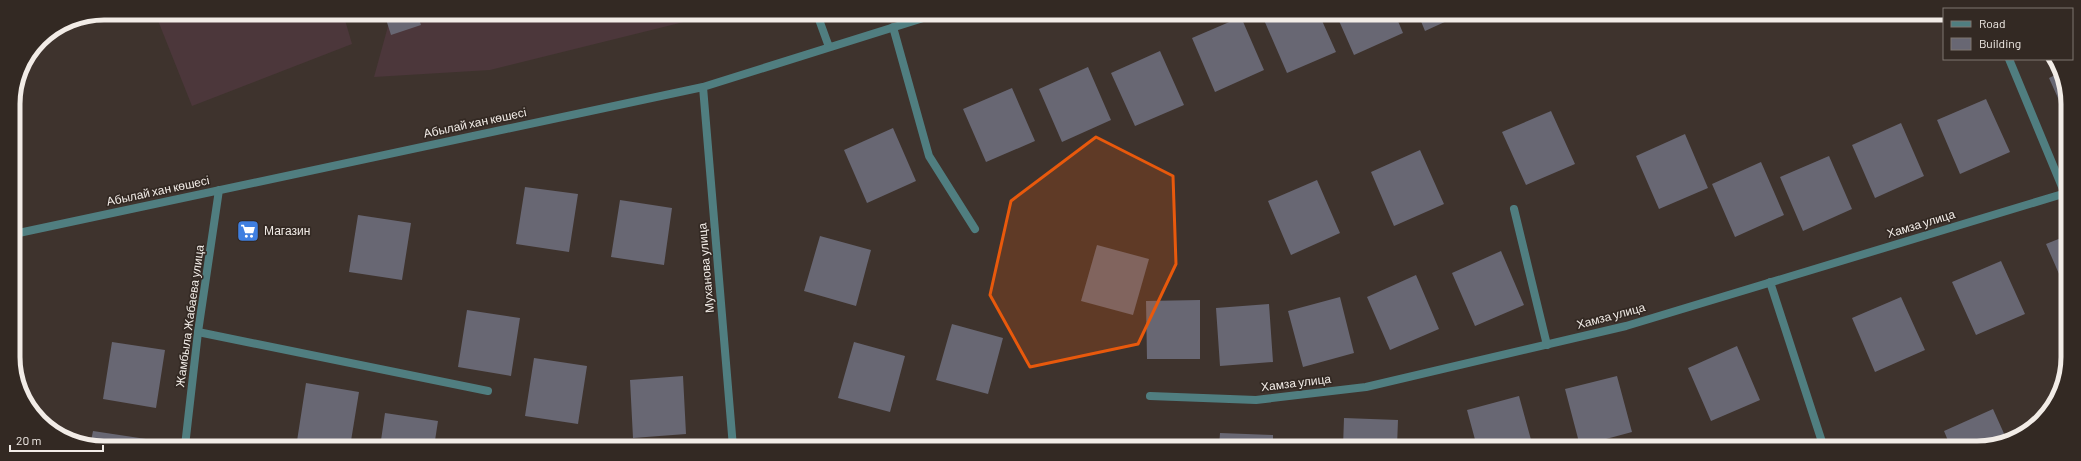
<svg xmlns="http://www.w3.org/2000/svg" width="2081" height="461" font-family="Barlow,sans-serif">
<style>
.industrial{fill:#4c373b}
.building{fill:#686773}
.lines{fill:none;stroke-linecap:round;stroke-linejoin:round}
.lane{stroke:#507e80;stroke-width:8}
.street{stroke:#507e80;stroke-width:8}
.marked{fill:#e8590c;fill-opacity:0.2;stroke:#e8590c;stroke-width:3;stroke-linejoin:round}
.labels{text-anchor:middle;stroke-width:3.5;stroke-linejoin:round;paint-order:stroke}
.street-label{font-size:12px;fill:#f2ece7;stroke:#332923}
.poi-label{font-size:12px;fill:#f2ece7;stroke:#332923;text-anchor:start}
.rim{fill:none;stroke:#f2ece7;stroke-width:5}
</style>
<rect width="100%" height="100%" fill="#3e332d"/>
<path class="industrial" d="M 155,13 L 343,13 L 352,44 L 192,106 Z
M 387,13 L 716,14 L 490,70 L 374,77 L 390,19 Z"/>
<path class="building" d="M 384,13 L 417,13 L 421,25 L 391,35 Z
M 1278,14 L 1319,14 L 1336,52 L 1287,73 L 1264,20 Z
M 1336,14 L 1395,14 L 1403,33 L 1354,55 Z
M 1418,14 L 1462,14 L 1425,31 Z
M 1241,17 L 1264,70 L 1215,92 L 1192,38 Z
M 1160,51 L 1184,105 L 1135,126 L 1111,73 Z
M 1088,67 L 1111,120 L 1062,142 L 1039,89 Z
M 2059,73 L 2066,86 L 2066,116 L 2049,78 Z
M 1012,88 L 1035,141 L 986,162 L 963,109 Z
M 1986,99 L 2010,152 L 1960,174 L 1937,120 Z
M 1551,111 L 1575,164 L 1526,185 L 1502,132 Z
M 1901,123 L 1924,176 L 1875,198 L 1852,145 Z
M 893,128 L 916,181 L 867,203 L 844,150 Z
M 1685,134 L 1708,188 L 1659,209 L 1636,156 Z
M 1420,150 L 1444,204 L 1394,226 L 1371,172 Z
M 1829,156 L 1852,209 L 1803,231 L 1780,177 Z
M 1761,162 L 1784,215 L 1735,237 L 1712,184 Z
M 1317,180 L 1340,233 L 1291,255 L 1268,201 Z
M 525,187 L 578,194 L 569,252 L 516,244 Z
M 620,200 L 672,208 L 664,265 L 611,257 Z
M 358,215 L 411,223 L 402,280 L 349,272 Z
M 820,236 L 871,250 L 856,306 L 804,291 Z
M 2066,236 L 2066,290 L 2046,244 Z
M 1097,245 L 1149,259 L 1133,315 L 1081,301 Z
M 1501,251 L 1524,305 L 1475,326 L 1452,273 Z
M 2001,261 L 2025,314 L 1976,335 L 1952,282 Z
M 1416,275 L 1439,329 L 1390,350 L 1367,297 Z
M 1340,297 L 1354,353 L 1303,367 L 1288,311 Z
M 1901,297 L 1925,350 L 1875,372 L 1852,318 Z
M 1200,300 L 1200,359 L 1147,359 L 1146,301 Z
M 1269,304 L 1273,362 L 1220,366 L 1216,308 Z
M 467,310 L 520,318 L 511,376 L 458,367 Z
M 952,324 L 1003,338 L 988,394 L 936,380 Z
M 112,342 L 165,350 L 156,408 L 103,399 Z
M 854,342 L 905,356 L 890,412 L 838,398 Z
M 1737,346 L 1760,400 L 1711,421 L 1688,368 Z
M 534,358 L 587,366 L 578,424 L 525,416 Z
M 683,376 L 686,434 L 633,438 L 630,380 Z
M 1617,376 L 1632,432 L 1580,446 L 1565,389 Z
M 306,383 L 359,392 L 350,447 L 332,446 L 297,441 Z
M 1519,396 L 1533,447 L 1477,447 L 1467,410 Z
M 1993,409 L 2006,438 L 1983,448 L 1951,448 L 1944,431 Z
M 385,413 L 438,421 L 434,447 L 380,447 Z
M 1344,418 L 1398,420 L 1397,447 L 1343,447 Z
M 93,431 L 146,439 L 145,446 L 90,446 Z
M 1220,433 L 1273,435 L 1273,447 L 1219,447 Z"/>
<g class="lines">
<path class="lane" d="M 893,27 L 929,156 L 975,229
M 1514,209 L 1547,345
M 1770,282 L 1824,448
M 198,332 L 488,391"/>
<path class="street" d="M 817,14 L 829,47
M 2009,59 L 2065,194
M 703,87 L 733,447
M 14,234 L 703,87 L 936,14
M 1150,396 L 1256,400 L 1366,387 L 1626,326 L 2066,193
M 185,446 L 198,332 L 219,190"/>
</g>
<path class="marked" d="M 1096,137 L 1173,176 L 1176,264 L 1138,344 L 1030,367 L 990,295 L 1011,201 Z"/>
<defs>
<g id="supermarket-square" transform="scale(1.15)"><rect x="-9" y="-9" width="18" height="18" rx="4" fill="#3f7fe0" stroke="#332923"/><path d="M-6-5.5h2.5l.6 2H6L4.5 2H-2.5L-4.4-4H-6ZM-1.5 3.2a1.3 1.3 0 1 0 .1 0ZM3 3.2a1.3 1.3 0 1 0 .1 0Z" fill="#fff"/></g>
</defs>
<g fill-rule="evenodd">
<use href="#supermarket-square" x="248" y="231"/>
</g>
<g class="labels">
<g class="street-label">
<text transform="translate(475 123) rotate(-12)" y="4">Абылай хан көшесі</text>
<text transform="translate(158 191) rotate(-12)" y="4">Абылай хан көшесі</text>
<text transform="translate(1921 224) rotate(-17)" y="4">Хамза улица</text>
<text transform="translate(706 268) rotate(-95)" y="4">Муханова улица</text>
<text transform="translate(190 316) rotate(-82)" y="4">Жамбыла Жабаева улица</text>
<text transform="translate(1611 316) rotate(-15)" y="4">Хамза улица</text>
<text transform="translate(1296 383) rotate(-7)" y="4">Хамза улица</text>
</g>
<g class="poi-label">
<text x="264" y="235">Магазин</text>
</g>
</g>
<path d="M0 0H2081V461H0ZM104 20H1977A84 84 0 0 1 2061 104V357A84 84 0 0 1 1977 441H104A84 84 0 0 1 20 357V104A84 84 0 0 1 104 20Z" fill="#332923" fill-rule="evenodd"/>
<path class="rim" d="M104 20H1977A84 84 0 0 1 2061 104V357A84 84 0 0 1 1977 441H104A84 84 0 0 1 20 357V104A84 84 0 0 1 104 20Z"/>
<rect x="1943" y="8" width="130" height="52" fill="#332923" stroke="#7f7771"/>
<rect x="1951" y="21" width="20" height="6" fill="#507e80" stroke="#7f7771"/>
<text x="1979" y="28" font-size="12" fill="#f2ece7">Road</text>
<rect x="1951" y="38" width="20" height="12" fill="#686773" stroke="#7f7771"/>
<text x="1979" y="48" font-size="12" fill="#f2ece7">Building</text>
<path d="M10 445v6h93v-6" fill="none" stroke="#f2ece7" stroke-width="2"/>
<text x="16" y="445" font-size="12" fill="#f2ece7" stroke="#332923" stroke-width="3" paint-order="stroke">20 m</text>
</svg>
